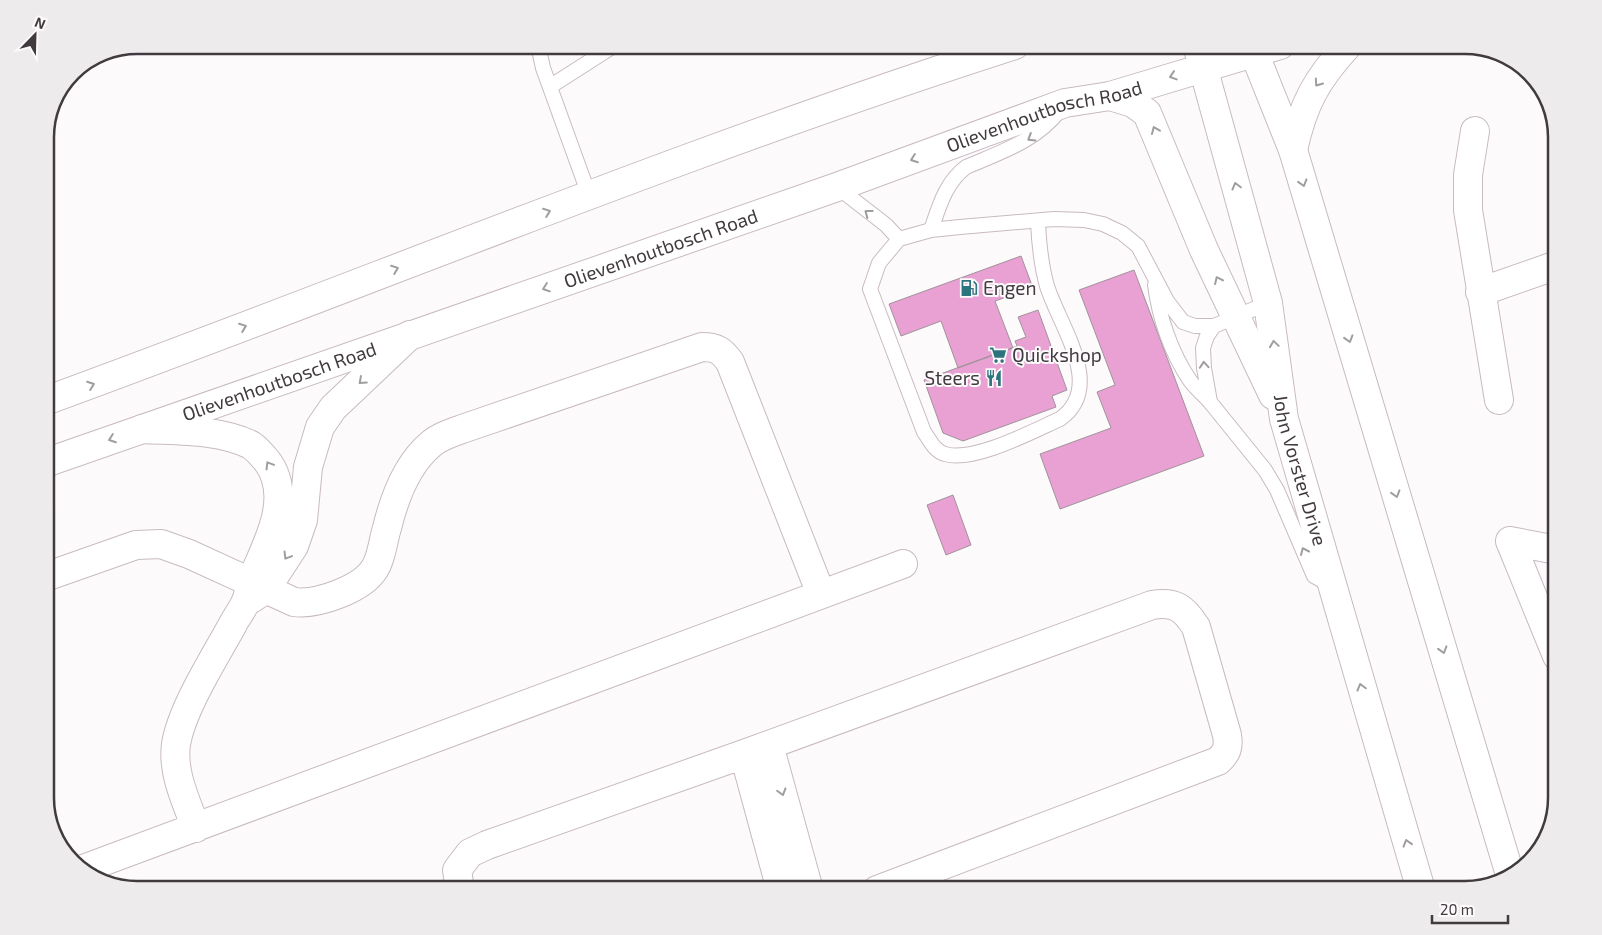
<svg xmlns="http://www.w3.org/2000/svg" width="1602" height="935" font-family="'Exo 2',sans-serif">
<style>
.building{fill:#e9a0d2;stroke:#a0939b}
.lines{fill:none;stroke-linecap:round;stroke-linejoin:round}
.service-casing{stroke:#c8bac3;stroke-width:16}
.minor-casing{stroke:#c8bac3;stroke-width:30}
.secondary-casing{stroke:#c8bac3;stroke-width:30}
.service{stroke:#fff;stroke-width:14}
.minor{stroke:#fff;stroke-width:28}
.secondary{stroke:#fff;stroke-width:28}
.oneway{stroke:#a09d9f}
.labels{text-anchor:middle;stroke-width:4;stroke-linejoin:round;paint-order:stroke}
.street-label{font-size:19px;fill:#413b3f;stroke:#fdfafc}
.poi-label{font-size:19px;fill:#413b3f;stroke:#fdfafc;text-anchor:start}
.rim{fill:none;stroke:#413b3f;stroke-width:2.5}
</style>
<rect width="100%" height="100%" fill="#fdfafc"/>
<path class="building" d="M 1021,256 L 1033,288 L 995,301 L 1013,348 L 958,368 L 941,321 L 901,336 L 889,304 Z
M 1134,270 L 1204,456 L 1060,509 L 1040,454 L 1111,428 L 1097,392 L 1115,385 L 1079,290 Z
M 1038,310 L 1067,390 L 1052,396 L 1056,407 L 963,441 L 943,433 L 924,380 L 1017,346 L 1015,341 L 1026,337 L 1018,317 Z
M 953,495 L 971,545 L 946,555 L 927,505 Z"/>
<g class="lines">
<g class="service-casing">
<path id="service" d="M 538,45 L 543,68 L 589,195
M 551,86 L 615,45
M 837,187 L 886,225 L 899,239
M 1038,222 C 1039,244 1041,265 1047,286 C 1059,325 1106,387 1060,419 C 1033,431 973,463 945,454 C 934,451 930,440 924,432 L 870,289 L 879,263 L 899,239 L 931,230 L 960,227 L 1054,219 L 1084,220 L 1103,224 L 1122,233 L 1138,246 L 1167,301 L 1183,322 L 1195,326 L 1214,326 L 1268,303
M 931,230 C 939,207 945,183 966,167 C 1001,152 1036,141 1060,110
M 1155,285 C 1159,317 1171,352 1189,379 C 1194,387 1203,394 1210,402
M 1214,326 L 1207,336 L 1203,348 L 1204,368 L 1210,402 L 1265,470 L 1277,490 L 1314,576 L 1330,585"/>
</g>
<g class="minor-casing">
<path id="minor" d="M 1475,131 L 1468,175 L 1468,210 L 1499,400
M 1480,292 L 1557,265
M 142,429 C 178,431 218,429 251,445 C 257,449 262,455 267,461 C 294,497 267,544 252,579 C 249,586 249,594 246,601 C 243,609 237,616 233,624 C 215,657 182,708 176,744 C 172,773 186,801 196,828
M 1510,541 L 1557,656
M 1510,541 L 1557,550
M 45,577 L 136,545 L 161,544 L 189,554 L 294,602 C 317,605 363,589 375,568 C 382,557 383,540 387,528 C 394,499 407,464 431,444 C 440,436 454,432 465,428 L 702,347 C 717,347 722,351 730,362 L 821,594
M 251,599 L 266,589 L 294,546 L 303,520 L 308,467 L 320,427 L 333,408 L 410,335
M 769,745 L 809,890
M 744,754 L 781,890
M 83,869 L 903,564
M 460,890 L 457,870 L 470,853 L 487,845 L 744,754 L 1152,605 C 1175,601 1184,608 1196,627 L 1227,735 C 1229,747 1227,753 1218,761 L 877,890"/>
</g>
<g class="secondary-casing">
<g id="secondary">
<path id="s1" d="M 1197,45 L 1268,303 L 1284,419 L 1421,890"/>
<path d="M 1251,45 L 1293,150 L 1511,878"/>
<path d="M 1110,96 L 1133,103 L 1147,113 L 1204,250 L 1273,395"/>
<path d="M 1293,150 C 1303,104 1316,80 1348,45"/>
<path d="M 45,401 C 368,283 687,150 1015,45"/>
<path id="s2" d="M 45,463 L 837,187 L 1065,103 L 1110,96 L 1280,45"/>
</g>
</g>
<use href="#service" class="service"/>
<use href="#minor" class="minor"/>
<use href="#secondary" class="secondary"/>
</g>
<defs><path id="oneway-chevron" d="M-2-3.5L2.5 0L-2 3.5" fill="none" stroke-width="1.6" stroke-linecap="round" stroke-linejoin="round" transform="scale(1.25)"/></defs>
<g class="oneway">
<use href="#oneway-chevron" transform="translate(1173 76) rotate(162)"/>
<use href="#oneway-chevron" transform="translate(1318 83) rotate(125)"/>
<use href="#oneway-chevron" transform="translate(1155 130) rotate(-113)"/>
<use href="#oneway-chevron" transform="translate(1031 138) rotate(148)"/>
<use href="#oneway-chevron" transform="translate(914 159) rotate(160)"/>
<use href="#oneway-chevron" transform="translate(1303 183) rotate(73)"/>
<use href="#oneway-chevron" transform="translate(1236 186) rotate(-105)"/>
<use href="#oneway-chevron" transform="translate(547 212) rotate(-21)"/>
<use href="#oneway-chevron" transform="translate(868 213) rotate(-143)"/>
<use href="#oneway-chevron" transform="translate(395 269) rotate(-21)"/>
<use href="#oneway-chevron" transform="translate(1218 280) rotate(-115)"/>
<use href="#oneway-chevron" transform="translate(546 288) rotate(161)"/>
<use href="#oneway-chevron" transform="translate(243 327) rotate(-21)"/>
<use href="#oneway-chevron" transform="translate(1349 339) rotate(73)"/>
<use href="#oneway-chevron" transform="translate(1274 344) rotate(-98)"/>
<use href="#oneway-chevron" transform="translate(1204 365) rotate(-94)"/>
<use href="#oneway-chevron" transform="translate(362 381) rotate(138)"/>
<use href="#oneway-chevron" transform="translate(91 385) rotate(-20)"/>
<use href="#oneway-chevron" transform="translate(112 439) rotate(160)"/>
<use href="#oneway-chevron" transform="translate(269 465) rotate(-121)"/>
<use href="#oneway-chevron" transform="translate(1396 494) rotate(73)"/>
<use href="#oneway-chevron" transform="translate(1304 551) rotate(-114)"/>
<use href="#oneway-chevron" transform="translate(287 556) rotate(121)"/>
<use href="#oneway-chevron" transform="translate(1443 650) rotate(73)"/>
<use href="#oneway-chevron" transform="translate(1361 687) rotate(-105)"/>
<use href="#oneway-chevron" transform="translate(782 792) rotate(74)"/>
<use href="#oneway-chevron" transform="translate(1407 843) rotate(-107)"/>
</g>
<defs>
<g id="fuel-bare" transform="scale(1.35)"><path d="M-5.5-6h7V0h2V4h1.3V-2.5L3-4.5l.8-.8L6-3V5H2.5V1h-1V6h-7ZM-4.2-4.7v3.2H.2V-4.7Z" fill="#2c747e" stroke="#fdfafc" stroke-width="2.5" paint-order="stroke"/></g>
<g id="supermarket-bare" transform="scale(1.35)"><path d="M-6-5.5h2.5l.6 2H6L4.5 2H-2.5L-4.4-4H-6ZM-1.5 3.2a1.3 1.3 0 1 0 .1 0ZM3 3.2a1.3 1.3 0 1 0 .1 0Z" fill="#2c747e" stroke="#fdfafc" stroke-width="2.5" paint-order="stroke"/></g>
<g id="restaurant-bare" transform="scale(1.35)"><path d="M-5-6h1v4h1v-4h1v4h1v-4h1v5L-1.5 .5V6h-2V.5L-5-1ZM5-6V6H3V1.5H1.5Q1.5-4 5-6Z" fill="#2c747e" stroke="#fdfafc" stroke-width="2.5" paint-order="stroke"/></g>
</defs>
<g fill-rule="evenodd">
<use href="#fuel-bare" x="969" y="288"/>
<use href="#supermarket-bare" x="998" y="355"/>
<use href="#restaurant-bare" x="994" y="378"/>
</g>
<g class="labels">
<g class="street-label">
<text dy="7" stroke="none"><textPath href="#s2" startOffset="1058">Olievenhoutbosch Road</textPath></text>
<text dy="7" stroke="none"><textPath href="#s2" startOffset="652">Olievenhoutbosch Road</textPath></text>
<text dy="7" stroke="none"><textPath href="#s2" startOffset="248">Olievenhoutbosch Road</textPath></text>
<text dy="7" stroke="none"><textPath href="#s1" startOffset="438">John Vorster Drive</textPath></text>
</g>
<g class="poi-label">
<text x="983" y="295">Engen</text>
<text x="1012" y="362">Quickshop</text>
<text x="980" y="385" text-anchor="end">Steers</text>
</g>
</g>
<path d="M0 0H1602V935H0ZM137 54H1465A83 83 0 0 1 1548 137V798A83 83 0 0 1 1465 881H137A83 83 0 0 1 54 798V137A83 83 0 0 1 137 54Z" fill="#eeebed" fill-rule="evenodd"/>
<path class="rim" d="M137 54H1465A83 83 0 0 1 1548 137V798A83 83 0 0 1 1465 881H137A83 83 0 0 1 54 798V137A83 83 0 0 1 137 54Z"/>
<g transform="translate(35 35) rotate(23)" stroke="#fdfafc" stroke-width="4" paint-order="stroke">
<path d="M0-4L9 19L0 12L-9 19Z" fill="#413b3f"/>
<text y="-8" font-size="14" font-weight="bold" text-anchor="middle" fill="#413b3f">N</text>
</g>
<path d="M1432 915v8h76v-8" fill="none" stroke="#413b3f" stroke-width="2.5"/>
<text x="1440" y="915" font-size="15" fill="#413b3f" stroke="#fdfafc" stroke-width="4" paint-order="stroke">20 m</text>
</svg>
